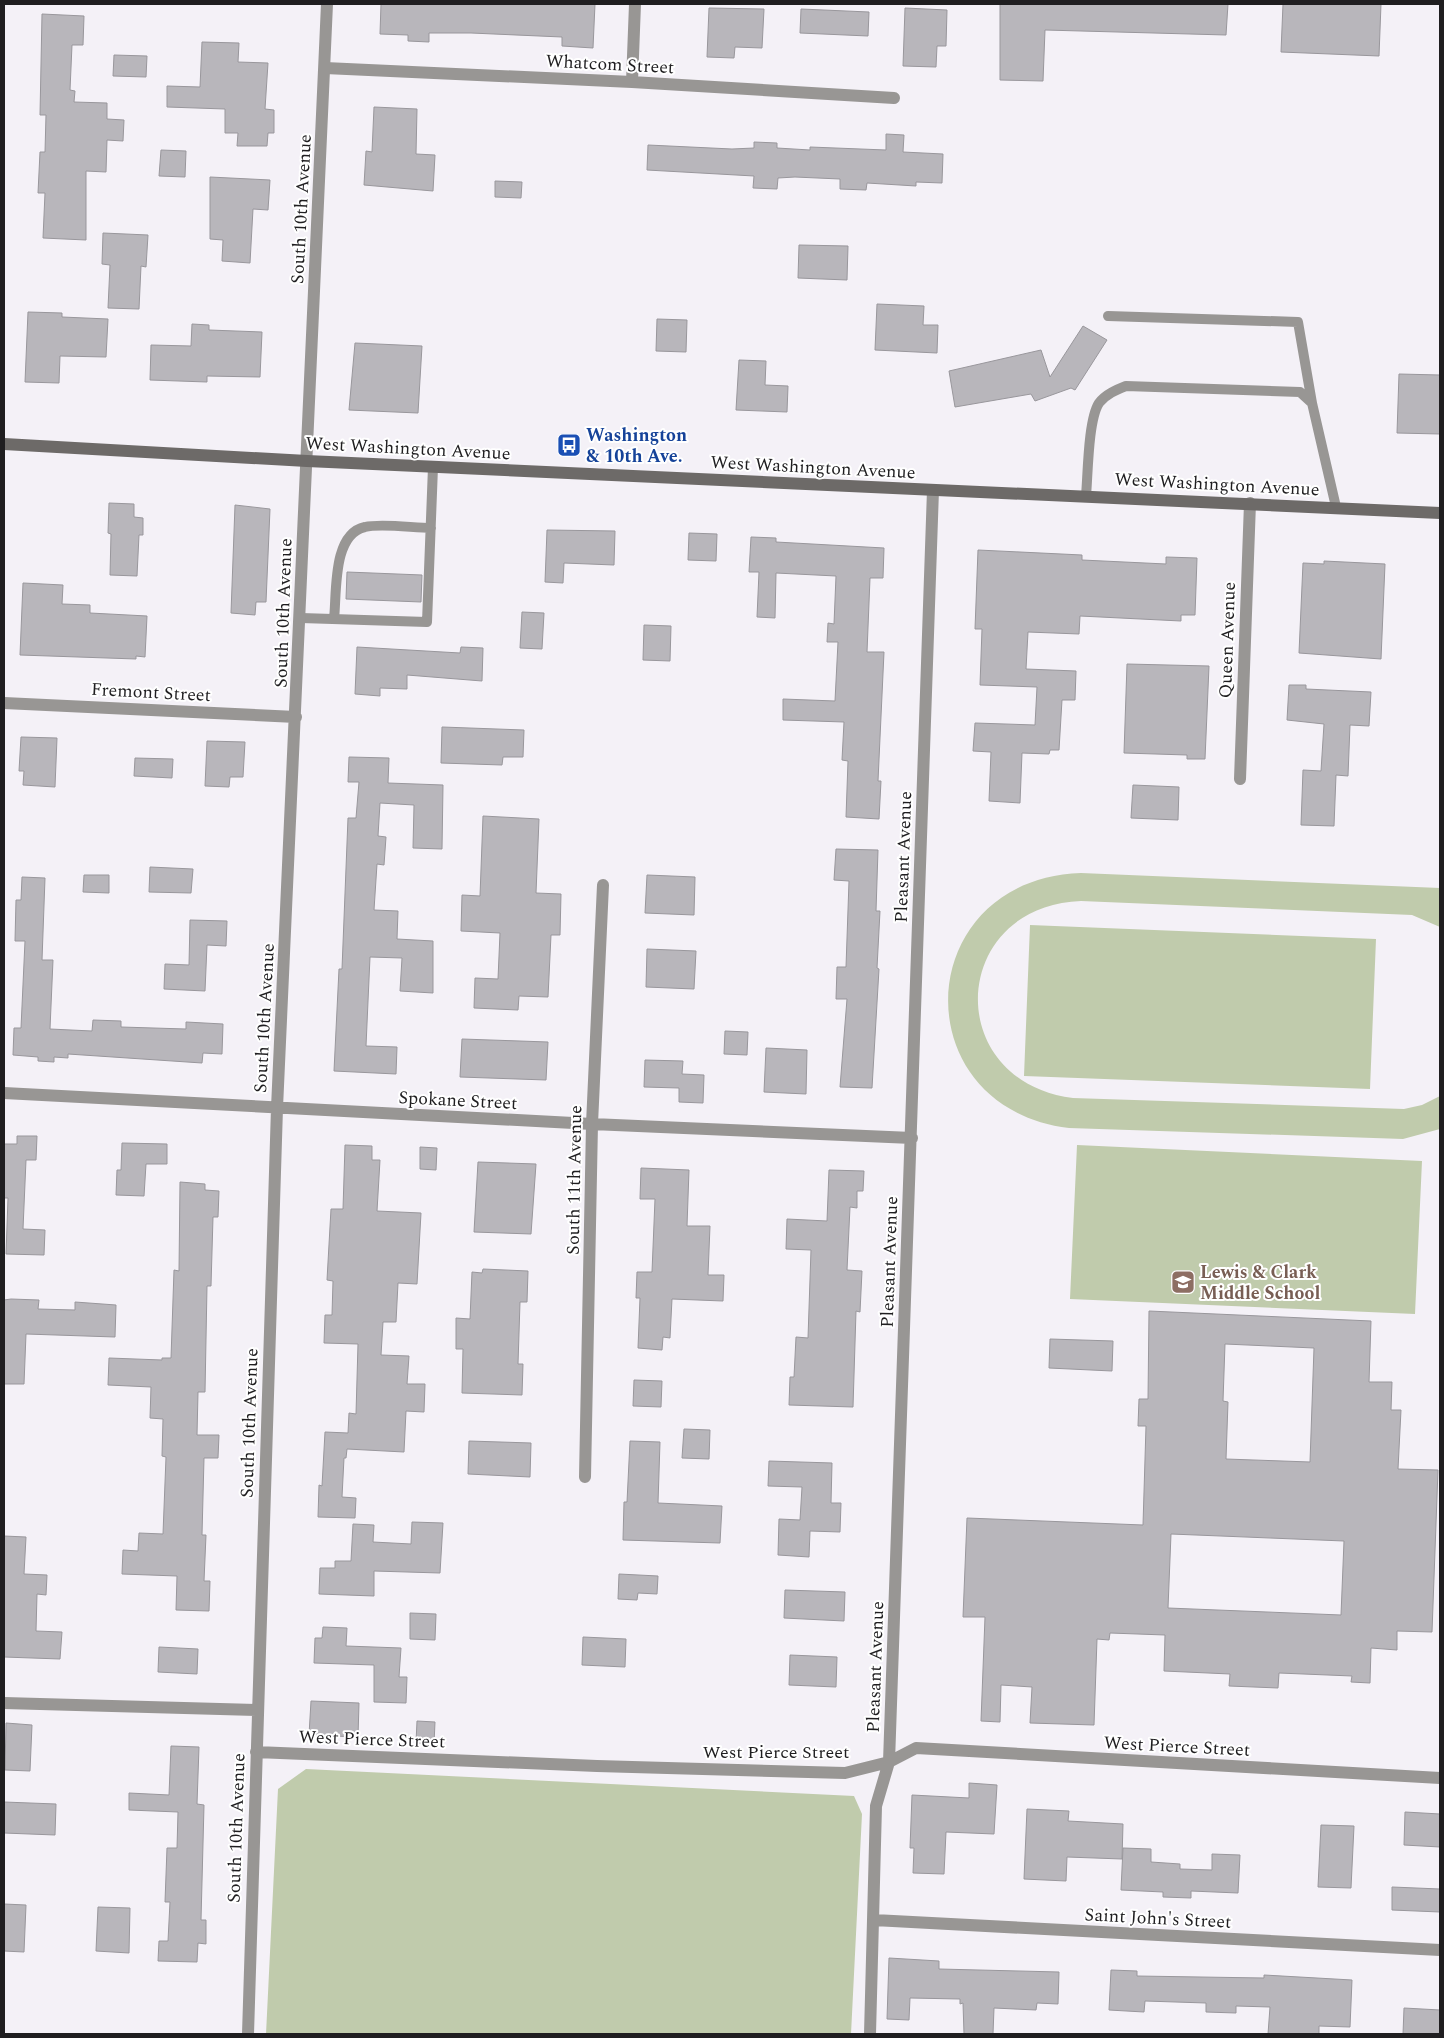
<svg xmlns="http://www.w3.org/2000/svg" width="1444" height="2038" font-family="Spectral,serif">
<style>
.green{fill:#c0cbac}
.building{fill:#b8b6bb;stroke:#99979c;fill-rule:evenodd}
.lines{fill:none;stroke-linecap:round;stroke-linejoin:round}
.lane{stroke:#989694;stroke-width:10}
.street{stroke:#989694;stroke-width:12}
.secondary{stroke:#6d6a68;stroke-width:12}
.labels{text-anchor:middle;stroke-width:4;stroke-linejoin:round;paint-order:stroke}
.street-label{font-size:18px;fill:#1f1e20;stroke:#fff}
.transit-label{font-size:18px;font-weight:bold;fill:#164399;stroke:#fff;text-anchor:start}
.education-label{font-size:18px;font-weight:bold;fill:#785e54;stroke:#fff;text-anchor:start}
</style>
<rect width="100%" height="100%" fill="#f4f1f7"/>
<path class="green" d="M 1081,873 L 1440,888 L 1440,927 L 1412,915 L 1081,901 C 949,906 941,1081 1073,1098 L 1404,1109 L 1422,1105 L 1440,1096 L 1440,1129 L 1403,1139 L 1069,1128 C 901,1107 911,879 1081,873 Z
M 1030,925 L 1376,939 L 1370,1089 L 1024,1076 Z
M 1077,1145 L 1422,1161 L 1415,1314 L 1070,1299 Z
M 306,1769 L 854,1796 L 862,1814 L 851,2034 L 266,2034 L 278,1789 Z"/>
<path class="building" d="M 381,4 L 595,4 L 593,48 L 562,46 L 562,37 L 471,33 L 429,33 L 429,42 L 408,41 L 408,35 L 380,34 Z
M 1000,4 L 1228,4 L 1226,35 L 1045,30 L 1043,81 L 1000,80 Z
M 1283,4 L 1381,4 L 1379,56 L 1281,52 Z
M 709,8 L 764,9 L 762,48 L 735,47 L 734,58 L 707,57 Z
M 905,8 L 947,10 L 946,46 L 937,46 L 936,67 L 903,66 Z
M 801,9 L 869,12 L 868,36 L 800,33 Z
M 42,14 L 84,16 L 83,45 L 72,45 L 70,90 L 75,91 L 74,102 L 107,103 L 107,119 L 124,120 L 123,141 L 107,140 L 106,172 L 86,171 L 86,240 L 43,238 L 45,193 L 38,193 L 40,152 L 45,152 L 46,115 L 40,115 Z
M 202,42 L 239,43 L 238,62 L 268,63 L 265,109 L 274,110 L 274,133 L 268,133 L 267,146 L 237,146 L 238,133 L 225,133 L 225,109 L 167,107 L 167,86 L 200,87 Z
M 114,55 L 147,56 L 146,77 L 113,76 Z
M 374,107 L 417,109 L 416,154 L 435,155 L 433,191 L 364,185 L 366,151 L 372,152 Z
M 886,134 L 904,135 L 903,152 L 943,154 L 942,183 L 916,182 L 916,186 L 867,183 L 866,190 L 840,189 L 840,179 L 795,177 L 778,178 L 777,189 L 753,188 L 754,176 L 647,170 L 648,145 L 732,149 L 754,148 L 754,142 L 777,143 L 777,148 L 810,150 L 810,147 L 886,150 Z
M 161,150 L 186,151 L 185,177 L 159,176 Z
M 210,177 L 270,180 L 268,210 L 253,209 L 250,263 L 222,261 L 223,240 L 210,239 Z
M 495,181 L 522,182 L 521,198 L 495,197 Z
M 103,233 L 148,235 L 146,267 L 141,266 L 139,309 L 108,308 L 110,265 L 102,264 Z
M 799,245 L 848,246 L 847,280 L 798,278 Z
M 877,304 L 924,306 L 923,325 L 938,325 L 937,353 L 875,350 Z
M 28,312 L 62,313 L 62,317 L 108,319 L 106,357 L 60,356 L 59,383 L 25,382 Z
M 657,319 L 687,320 L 686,352 L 656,351 Z
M 192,324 L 209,325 L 209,330 L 262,332 L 260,377 L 207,376 L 207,382 L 150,380 L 151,345 L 191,346 Z
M 1083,326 L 1107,340 L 1075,390 L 1071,388 L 1035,401 L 1031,394 L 955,407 L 949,371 L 1041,350 L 1050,377 Z
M 355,343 L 422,346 L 418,413 L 349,410 Z
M 739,360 L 766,361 L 765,385 L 788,386 L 787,412 L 736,410 Z
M 1399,374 L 1440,375 L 1440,434 L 1397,433 Z
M 109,503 L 134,504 L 134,517 L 143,518 L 143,535 L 139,535 L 137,576 L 110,575 L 111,534 L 108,533 Z
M 235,505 L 270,509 L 266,602 L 256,602 L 255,615 L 231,613 Z
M 547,530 L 615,531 L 614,565 L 564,563 L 563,583 L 545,582 Z
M 689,533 L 717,534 L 716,561 L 688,560 Z
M 751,537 L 776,538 L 776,542 L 884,548 L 883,578 L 870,578 L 867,652 L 884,652 L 878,781 L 881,781 L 879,819 L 846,817 L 848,761 L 842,760 L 844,722 L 783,720 L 783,699 L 835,701 L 838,642 L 827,642 L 828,623 L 834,624 L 836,576 L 776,573 L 775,618 L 757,617 L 759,572 L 749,572 Z
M 978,550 L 1082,555 L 1082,560 L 1166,564 L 1166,557 L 1197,558 L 1195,615 L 1181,615 L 1181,621 L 1080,616 L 1079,634 L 1028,632 L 1026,669 L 1076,671 L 1075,700 L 1062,700 L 1059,750 L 1050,750 L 1049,754 L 1022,753 L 1020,803 L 989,801 L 991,752 L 973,751 L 975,723 L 1035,725 L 1037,687 L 980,685 L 982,629 L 975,629 Z
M 1324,561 L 1385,564 L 1381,659 L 1299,653 L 1303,563 L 1324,564 Z
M 347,572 L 422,575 L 421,602 L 346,599 Z
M 23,583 L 63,585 L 62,604 L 90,605 L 90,613 L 147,616 L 145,657 L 136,656 L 136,659 L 20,655 Z
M 522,612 L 544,613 L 542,649 L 520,648 Z
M 644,625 L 671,626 L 670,661 L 643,660 Z
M 357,647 L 460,653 L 461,647 L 483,648 L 482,681 L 407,675 L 407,689 L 380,688 L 380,696 L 355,694 Z
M 1127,664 L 1209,666 L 1205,759 L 1187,759 L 1187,755 L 1124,753 Z
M 1289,685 L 1306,685 L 1306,689 L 1371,692 L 1369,726 L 1350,725 L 1348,776 L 1336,775 L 1334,826 L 1301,825 L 1303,770 L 1321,771 L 1324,724 L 1287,720 Z
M 442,727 L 524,730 L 523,757 L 503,757 L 502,765 L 441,763 Z
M 21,737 L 57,738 L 55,787 L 23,785 L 24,771 L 19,771 Z
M 207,741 L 245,742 L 243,777 L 230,777 L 229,787 L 205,786 Z
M 349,757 L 389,758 L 388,783 L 443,785 L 442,849 L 413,848 L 414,805 L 380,803 L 378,836 L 386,837 L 384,865 L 377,864 L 374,910 L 398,911 L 397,939 L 433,941 L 433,993 L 400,991 L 402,958 L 370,957 L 366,1046 L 397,1047 L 396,1074 L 334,1071 L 339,969 L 342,969 L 348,818 L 356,818 L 359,782 L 348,782 Z
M 135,758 L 173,759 L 172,778 L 134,776 Z
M 1133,785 L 1179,787 L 1178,820 L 1131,818 Z
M 483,816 L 539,819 L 536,893 L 561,894 L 560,935 L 551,935 L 548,997 L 519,996 L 518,1010 L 474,1008 L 475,978 L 498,979 L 500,933 L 461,931 L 462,895 L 480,896 Z
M 836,849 L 878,850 L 876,911 L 880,911 L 877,968 L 879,969 L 872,1088 L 840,1087 L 847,999 L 836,999 L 837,967 L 846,967 L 849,881 L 834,880 Z
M 150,867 L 193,869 L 191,893 L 149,892 Z
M 84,875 L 109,875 L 109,893 L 83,892 Z
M 647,875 L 695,877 L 694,915 L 645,913 Z
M 22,877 L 45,878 L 42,960 L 53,960 L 50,1029 L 92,1031 L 93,1020 L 121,1021 L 121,1027 L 186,1029 L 186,1022 L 223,1024 L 222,1054 L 203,1053 L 202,1063 L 68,1054 L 68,1058 L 54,1057 L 54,1062 L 38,1061 L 38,1057 L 13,1055 L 14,1028 L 21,1028 L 25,941 L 15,941 L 16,900 L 21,900 Z
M 190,920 L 227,921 L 226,946 L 207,945 L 205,991 L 164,989 L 165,964 L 189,965 Z
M 647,949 L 696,951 L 694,989 L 646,987 Z
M 725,1031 L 748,1032 L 747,1055 L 724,1054 Z
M 462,1039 L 548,1042 L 546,1080 L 460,1077 Z
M 766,1048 L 807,1050 L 806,1094 L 764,1092 Z
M 645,1060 L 683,1061 L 682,1074 L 704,1075 L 703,1103 L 679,1102 L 679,1088 L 644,1087 Z
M 17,1136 L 37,1136 L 36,1160 L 26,1160 L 23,1229 L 45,1230 L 44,1255 L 6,1254 L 8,1198 L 4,1198 L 4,1144 L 17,1144 Z
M 122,1143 L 167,1144 L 167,1164 L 146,1164 L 144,1196 L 116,1195 L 117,1170 L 121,1170 Z
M 345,1145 L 372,1146 L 372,1160 L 380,1160 L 377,1211 L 421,1213 L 417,1284 L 398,1283 L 396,1322 L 383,1322 L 381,1355 L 409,1356 L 407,1384 L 425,1384 L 424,1412 L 406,1411 L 404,1452 L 347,1449 L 346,1458 L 344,1458 L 342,1497 L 356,1498 L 355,1518 L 318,1517 L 319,1485 L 322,1486 L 325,1432 L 348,1433 L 349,1413 L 356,1414 L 358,1344 L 324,1343 L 325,1315 L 332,1315 L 333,1281 L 327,1280 L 331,1209 L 343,1209 Z
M 420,1147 L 437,1148 L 436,1170 L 420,1169 Z
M 478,1162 L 536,1164 L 531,1234 L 474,1232 Z
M 641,1168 L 689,1170 L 687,1226 L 710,1226 L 708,1275 L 724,1275 L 723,1301 L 672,1299 L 670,1338 L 663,1337 L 662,1350 L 638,1348 L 640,1298 L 636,1298 L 637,1272 L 652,1272 L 655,1199 L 640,1199 Z
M 829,1170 L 864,1171 L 863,1191 L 857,1191 L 857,1208 L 850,1207 L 847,1270 L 862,1271 L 860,1312 L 856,1311 L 853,1407 L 789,1405 L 790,1377 L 794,1377 L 796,1337 L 808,1338 L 811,1250 L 786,1249 L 787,1219 L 827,1221 Z
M 180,1182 L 205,1184 L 205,1190 L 219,1191 L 218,1217 L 213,1217 L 211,1286 L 207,1286 L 205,1392 L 198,1392 L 197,1435 L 219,1435 L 218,1458 L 204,1458 L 202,1535 L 206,1535 L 204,1581 L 210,1581 L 209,1611 L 176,1610 L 177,1576 L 122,1574 L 123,1550 L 138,1551 L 139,1533 L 163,1534 L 166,1457 L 162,1456 L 163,1419 L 150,1418 L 151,1387 L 108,1385 L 109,1358 L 162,1360 L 162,1358 L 171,1358 L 174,1270 L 179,1271 Z
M 483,1269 L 528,1271 L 527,1302 L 520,1302 L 518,1364 L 523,1364 L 522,1395 L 462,1393 L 463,1349 L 456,1349 L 456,1318 L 470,1319 L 472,1272 L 482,1273 Z
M 11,1299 L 39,1300 L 38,1309 L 75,1310 L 75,1302 L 116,1305 L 115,1337 L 26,1334 L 24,1384 L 4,1384 L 4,1300 Z
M 1149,1311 L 1371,1321 L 1369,1382 L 1392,1382 L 1391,1410 L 1401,1410 L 1398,1469 L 1438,1470 L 1432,1632 L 1397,1631 L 1397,1650 L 1371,1648 L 1370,1683 L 1351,1682 L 1352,1676 L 1279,1673 L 1278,1688 L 1229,1686 L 1230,1674 L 1164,1671 L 1165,1635 L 1110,1633 L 1109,1640 L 1097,1639 L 1094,1725 L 1030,1723 L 1032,1687 L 1001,1685 L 1000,1722 L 981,1721 L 985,1617 L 963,1617 L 967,1518 L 1143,1525 L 1146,1426 L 1138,1426 L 1139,1399 L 1148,1399 ZM 1225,1344 L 1314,1348 L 1310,1462 L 1226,1459 L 1228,1402 L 1223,1401 ZM 1171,1534 L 1344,1541 L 1341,1615 L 1168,1608 Z
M 1050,1339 L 1113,1341 L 1112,1371 L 1049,1368 Z
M 634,1380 L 662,1381 L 661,1407 L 633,1406 Z
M 684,1429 L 710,1430 L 709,1459 L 682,1458 Z
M 469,1441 L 531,1443 L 530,1477 L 468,1474 Z
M 630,1441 L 660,1442 L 658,1503 L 722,1506 L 720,1543 L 623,1540 L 624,1502 L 627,1502 Z
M 769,1461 L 832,1463 L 831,1503 L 841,1503 L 840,1532 L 810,1531 L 809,1557 L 778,1555 L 779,1519 L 800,1520 L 802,1487 L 768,1486 Z
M 412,1522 L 443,1523 L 440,1573 L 374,1571 L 374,1596 L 319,1594 L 320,1568 L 335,1568 L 335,1561 L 351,1561 L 353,1524 L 374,1525 L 373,1542 L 411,1544 Z
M 4,1536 L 26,1537 L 24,1574 L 47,1575 L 46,1595 L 37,1594 L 36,1631 L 62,1632 L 60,1659 L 4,1657 Z
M 619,1574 L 658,1576 L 657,1594 L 638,1593 L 637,1600 L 618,1599 Z
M 785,1590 L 845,1592 L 844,1621 L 784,1618 Z
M 410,1613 L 436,1614 L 435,1640 L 410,1639 Z
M 323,1627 L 347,1628 L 346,1646 L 401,1648 L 399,1677 L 407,1677 L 406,1703 L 374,1702 L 374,1665 L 314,1663 L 315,1638 L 322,1638 Z
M 583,1637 L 626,1639 L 625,1667 L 582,1665 Z
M 159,1647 L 198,1649 L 197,1674 L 158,1672 Z
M 790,1655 L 837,1657 L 836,1687 L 789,1685 Z
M 311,1701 L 359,1703 L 358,1737 L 309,1735 Z
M 417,1721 L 435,1722 L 434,1744 L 416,1743 Z
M 6,1723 L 32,1725 L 30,1771 L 5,1770 Z
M 171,1746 L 199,1747 L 197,1804 L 204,1805 L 201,1920 L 206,1920 L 206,1944 L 198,1943 L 197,1962 L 158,1961 L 159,1941 L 168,1941 L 170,1902 L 165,1902 L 167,1848 L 177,1848 L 178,1812 L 129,1810 L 129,1793 L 169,1795 Z
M 969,1783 L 997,1785 L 994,1834 L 946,1832 L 944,1874 L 913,1873 L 914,1848 L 910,1848 L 912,1795 L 969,1798 Z
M 4,1802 L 56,1804 L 55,1835 L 4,1833 Z
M 1027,1809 L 1069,1811 L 1068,1821 L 1123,1824 L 1122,1859 L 1067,1857 L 1066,1881 L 1024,1879 Z
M 1405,1812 L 1440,1814 L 1440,1847 L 1404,1845 Z
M 1321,1825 L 1354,1826 L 1351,1888 L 1318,1887 Z
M 1123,1848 L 1151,1849 L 1151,1862 L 1180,1864 L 1180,1869 L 1212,1870 L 1212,1854 L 1240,1855 L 1238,1893 L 1191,1891 L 1191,1898 L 1163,1897 L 1163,1892 L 1121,1890 Z
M 1392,1887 L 1440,1889 L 1440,1912 L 1392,1910 Z
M 4,1904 L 26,1905 L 24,1952 L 4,1951 Z
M 98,1907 L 130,1908 L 129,1953 L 96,1951 Z
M 889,1958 L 939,1961 L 939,1969 L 1059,1972 L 1058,2004 L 1037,2003 L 1036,2010 L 994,2008 L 993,2034 L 964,2034 L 963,2003 L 960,2004 L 960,1999 L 910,1998 L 909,2020 L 887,2019 Z
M 1111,1970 L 1137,1971 L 1137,1976 L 1264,1978 L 1264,1975 L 1352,1980 L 1350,2027 L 1319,2026 L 1319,2034 L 1268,2034 L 1270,2007 L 1236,2006 L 1236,2013 L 1206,2012 L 1206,2003 L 1145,2001 L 1144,2012 L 1109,2010 Z
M 1404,2008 L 1440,2010 L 1440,2034 L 1403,2034 Z"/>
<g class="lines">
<path class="lane" d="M 1108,316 L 1298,322 L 1312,403
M 1086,496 C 1088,474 1088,420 1099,403 C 1106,394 1116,390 1126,386 L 1300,392 L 1312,403 L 1336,507
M 301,618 L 427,622 L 433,467
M 334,619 C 337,593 332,534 365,527 C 381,523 414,528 431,528"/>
<path class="street" d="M 325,68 L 632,82 L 894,98
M 632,82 L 635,4
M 4,703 L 296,717
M 1240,779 L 1250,503
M 4,1093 L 592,1124 L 912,1138
M 585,1477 L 592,1124 L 603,885
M 4,1703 L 257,1710
M 256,1752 L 597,1766 L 845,1773 L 889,1762 L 916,1748 L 1440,1778
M 874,1920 L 1440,1950
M 248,2034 L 277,1108 L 327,4
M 870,2034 L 876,1806 L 889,1762 L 933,490"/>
<path class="secondary" d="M 4,444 L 307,461 L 1440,513"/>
</g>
<defs>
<g id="bus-square" transform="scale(1.25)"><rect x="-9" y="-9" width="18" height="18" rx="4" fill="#1a4fb4" stroke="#fff"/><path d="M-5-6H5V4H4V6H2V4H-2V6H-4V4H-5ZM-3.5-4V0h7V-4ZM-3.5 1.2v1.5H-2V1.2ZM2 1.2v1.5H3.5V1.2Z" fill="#fff"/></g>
<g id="school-square" transform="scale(1.25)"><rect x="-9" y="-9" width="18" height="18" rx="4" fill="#8d6e63" stroke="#fff"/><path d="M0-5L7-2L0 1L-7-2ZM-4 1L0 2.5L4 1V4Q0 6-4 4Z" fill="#fff"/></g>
</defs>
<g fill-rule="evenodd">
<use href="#bus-square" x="569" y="445"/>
<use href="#school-square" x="1183" y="1282"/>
</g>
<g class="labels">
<g class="street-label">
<text transform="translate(610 64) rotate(3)" y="6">Whatcom Street</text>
<text transform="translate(301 209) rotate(-87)" y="6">South 10th Avenue</text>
<text transform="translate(408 448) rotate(3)" y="6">West Washington Avenue</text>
<text transform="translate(813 467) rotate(3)" y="6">West Washington Avenue</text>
<text transform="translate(1217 484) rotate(3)" y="6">West Washington Avenue</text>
<text transform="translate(283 613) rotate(-88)" y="6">South 10th Avenue</text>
<text transform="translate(1227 640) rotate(-88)" y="6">Queen Avenue</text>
<text transform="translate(151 692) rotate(3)" y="6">Fremont Street</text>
<text transform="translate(903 857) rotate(-88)" y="6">Pleasant Avenue</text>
<text transform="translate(264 1018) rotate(-87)" y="6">South 10th Avenue</text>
<text transform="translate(458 1100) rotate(3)" y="6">Spokane Street</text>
<text transform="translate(574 1180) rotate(-89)" y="6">South 11th Avenue</text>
<text transform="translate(889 1262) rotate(-88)" y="6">Pleasant Avenue</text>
<text transform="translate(249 1423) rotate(-88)" y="6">South 10th Avenue</text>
<text transform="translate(875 1667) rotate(-88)" y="6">Pleasant Avenue</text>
<text transform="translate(372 1739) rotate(2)" y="6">West Pierce Street</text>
<text transform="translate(1177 1746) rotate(3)" y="6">West Pierce Street</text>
<text x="776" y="1758">West Pierce Street</text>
<text transform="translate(236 1828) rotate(-88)" y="6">South 10th Avenue</text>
<text transform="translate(1158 1918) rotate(3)" y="6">Saint John's Street</text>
</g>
<g class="transit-label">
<text x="586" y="441">Washington<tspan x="586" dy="21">&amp; 10th Ave.</tspan></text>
</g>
<g class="education-label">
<text x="1200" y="1278">Lewis &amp; Clark<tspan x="1200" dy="21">Middle School</tspan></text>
</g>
</g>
<rect width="1444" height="2038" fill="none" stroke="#1f1e20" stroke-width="10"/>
</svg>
